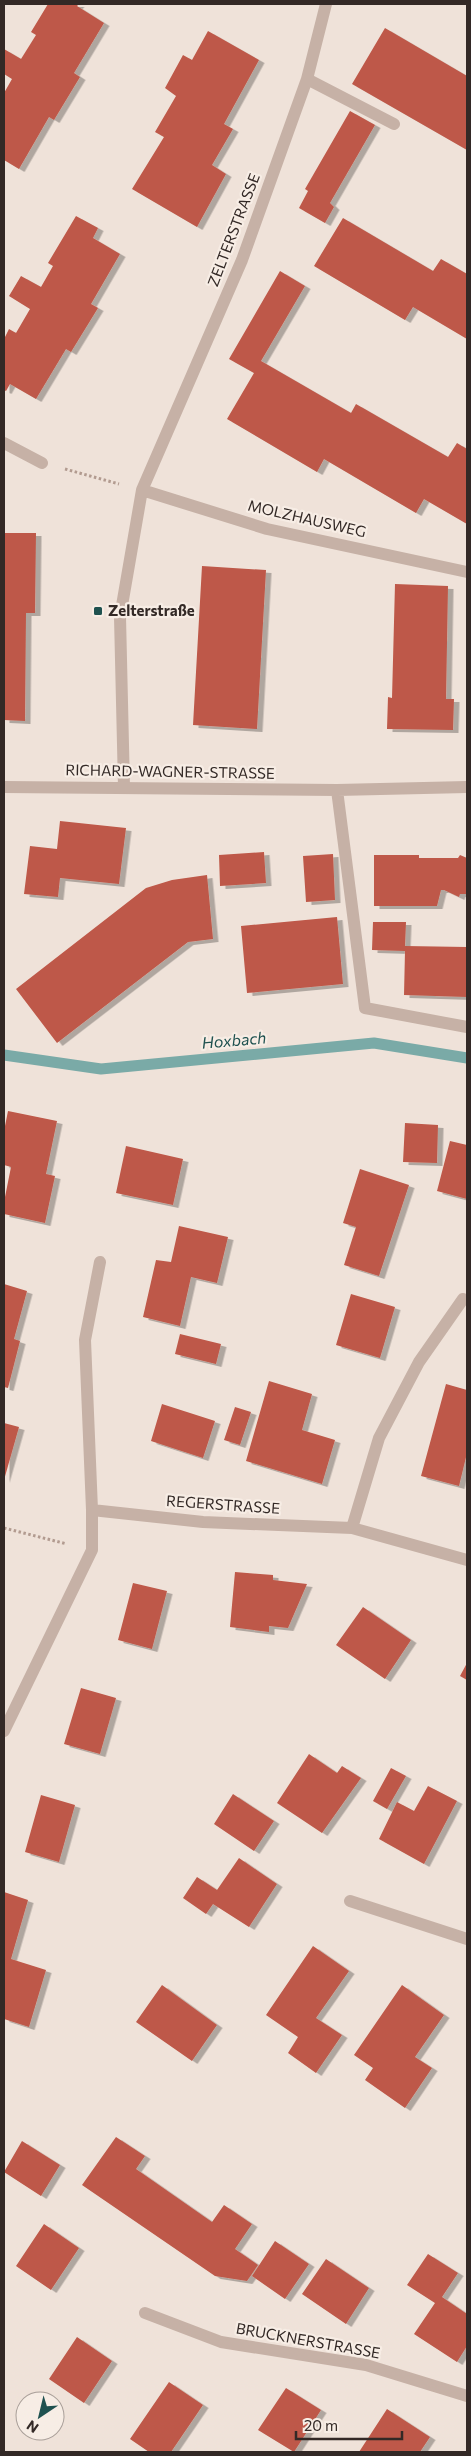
<svg xmlns="http://www.w3.org/2000/svg" width="471" height="2456" font-family="Commissioner,sans-serif">
<style>
.lines{fill:none;stroke-linecap:round;stroke-linejoin:round}
.stream{stroke:#7aaaa7;stroke-width:11}
.building{fill:#be5848;filter:url(#shadow)}
.path{stroke:#b29b90;stroke-width:3;stroke-dasharray:2.5 2.5;stroke-linecap:butt}
.minor{stroke:#c6b1a6;stroke-width:12}
.poi-dot{fill:#1f514f;stroke:#f7ede5;stroke-width:2}
.labels{text-anchor:middle;stroke-width:4.5;stroke-linejoin:round;paint-order:stroke}
.street-label{font-size:15px;fill:#332926;stroke:#f7ede5}
.poi-label{font-size:15px;font-weight:bold;fill:#332926;stroke:#f7ede5;text-anchor:start}
.water-label{font-size:16px;font-style:italic;fill:#1f514f;stroke:#f7ede5}
</style>
<defs>
<filter id="shadow"><feDropShadow dx="5.5" dy="3" stdDeviation="0" flood-color="#0004"/></filter>
</defs>
<rect width="100%" height="100%" fill="#efe2d9"/>
<g class="lines">
<path class="stream" d="M 4,1055 L 101,1069 L 374,1043 L 467,1058"/>
</g>
<path class="building" d="M 48,4 L 79,4 L 77,6 L 104,23 L 74,73 L 80,77 L 54,120 L 49,117 L 19,169 L 4,160 L 4,93 L 12,79 L 4,74 L 4,49 L 21,59 L 36,35 L 31,32 Z
M 385,28 L 467,76 L 467,150 L 352,84 Z
M 208,31 L 259,60 L 224,124 L 233,129 L 212,165 L 226,174 L 197,227 L 132,189 L 164,137 L 155,132 L 176,96 L 165,88 L 183,55 L 192,60 Z
M 350,111 L 375,125 L 330,203 L 334,207 L 325,223 L 299,208 L 308,191 L 305,189 Z
M 76,216 L 98,228 L 93,238 L 120,254 L 91,304 L 98,308 L 71,352 L 66,349 L 36,399 L 10,384 L 6,391 L 4,390 L 4,339 L 9,329 L 16,333 L 30,309 L 9,296 L 21,276 L 41,287 L 53,266 L 48,263 Z
M 343,218 L 433,271 L 441,259 L 467,274 L 467,339 L 413,307 L 405,320 L 314,266 Z
M 280,271 L 305,286 L 261,361 L 351,413 L 356,404 L 448,457 L 457,443 L 467,449 L 467,524 L 424,499 L 416,513 L 324,459 L 317,472 L 227,419 L 254,373 L 229,359 Z
M 4,533 L 36,533 L 35,613 L 26,613 L 25,721 L 4,720 Z
M 202,566 L 266,570 L 257,729 L 193,725 Z
M 395,584 L 448,586 L 446,699 L 454,699 L 453,730 L 387,729 L 388,697 L 392,698 Z
M 60,821 L 126,828 L 119,884 L 60,878 L 58,897 L 24,894 L 30,846 L 57,849 Z
M 264,852 L 266,883 L 220,886 L 219,855 Z
M 333,854 L 335,900 L 306,902 L 303,856 Z
M 374,855 L 419,855 L 419,858 L 458,858 L 460,855 L 467,858 L 467,894 L 460,894 L 459,897 L 444,890 L 441,890 L 437,906 L 374,906 Z
M 207,875 L 213,939 L 188,942 L 57,1043 L 16,989 L 146,888 L 172,880 Z
M 337,917 L 343,984 L 247,993 L 241,926 Z
M 373,922 L 406,922 L 405,946 L 467,947 L 467,997 L 404,995 L 405,951 L 372,950 Z
M 8,1111 L 57,1121 L 46,1174 L 55,1176 L 45,1223 L 4,1214 L 4,1202 L 11,1167 L 4,1165 L 4,1131 Z
M 405,1123 L 438,1125 L 437,1163 L 403,1162 Z
M 450,1141 L 467,1145 L 467,1199 L 437,1191 Z
M 126,1146 L 183,1159 L 173,1205 L 116,1193 Z
M 360,1169 L 409,1185 L 379,1276 L 344,1265 L 356,1227 L 343,1223 Z
M 179,1226 L 228,1237 L 217,1283 L 191,1277 L 180,1326 L 143,1317 L 156,1260 L 171,1262 Z
M 4,1284 L 27,1291 L 14,1339 L 20,1341 L 8,1388 L 4,1387 Z
M 351,1294 L 395,1307 L 380,1358 L 336,1345 Z
M 180,1334 L 221,1344 L 216,1364 L 175,1354 Z
M 269,1381 L 312,1394 L 302,1430 L 335,1440 L 322,1484 L 246,1461 Z
M 446,1384 L 467,1390 L 467,1453 L 459,1486 L 421,1476 Z
M 162,1404 L 215,1421 L 203,1458 L 151,1441 Z
M 235,1407 L 251,1412 L 240,1445 L 224,1440 Z
M 4,1423 L 19,1427 L 4,1480 Z
M 235,1572 L 273,1575 L 273,1580 L 307,1584 L 288,1628 L 269,1626 L 269,1632 L 230,1627 Z
M 133,1583 L 167,1591 L 152,1649 L 118,1640 Z
M 363,1607 L 411,1640 L 385,1679 L 336,1645 Z
M 467,1663 L 467,1680 L 460,1676 Z
M 81,1688 L 116,1698 L 100,1754 L 64,1744 Z
M 309,1754 L 337,1773 L 342,1766 L 361,1778 L 322,1833 L 277,1803 Z
M 391,1768 L 406,1776 L 387,1809 L 373,1801 Z
M 428,1786 L 457,1801 L 424,1864 L 379,1839 L 397,1802 L 414,1811 Z
M 233,1794 L 274,1821 L 254,1851 L 214,1824 Z
M 41,1795 L 75,1805 L 59,1862 L 25,1852 Z
M 239,1858 L 277,1884 L 249,1927 L 213,1904 L 206,1914 L 183,1898 L 197,1877 L 217,1890 Z
M 4,1892 L 28,1900 L 11,1959 L 46,1970 L 29,2027 L 4,2019 Z
M 313,1946 L 349,1971 L 316,2018 L 342,2035 L 316,2073 L 288,2053 L 298,2037 L 266,2015 Z
M 162,1985 L 217,2025 L 192,2061 L 136,2022 Z
M 402,1985 L 444,2015 L 415,2057 L 432,2068 L 405,2108 L 365,2080 L 373,2068 L 354,2055 Z
M 116,2137 L 145,2156 L 136,2169 L 212,2222 L 224,2205 L 252,2224 L 235,2249 L 258,2265 L 247,2281 L 215,2276 L 82,2185 Z
M 22,2141 L 60,2165 L 41,2196 L 4,2172 Z
M 44,2224 L 79,2248 L 51,2290 L 16,2266 Z
M 275,2241 L 309,2264 L 285,2299 L 252,2276 Z
M 428,2254 L 458,2273 L 442,2297 L 467,2314 L 467,2346 L 457,2362 L 414,2334 L 435,2303 L 407,2285 Z
M 326,2259 L 369,2288 L 346,2324 L 302,2294 Z
M 77,2337 L 112,2361 L 84,2403 L 49,2379 Z
M 169,2382 L 203,2405 L 171,2452 L 149,2452 L 130,2439 Z
M 286,2388 L 321,2410 L 294,2452 L 258,2430 Z
M 387,2409 L 430,2437 L 420,2452 L 359,2452 Z"/>
<g class="lines">
<path class="path" d="M 65,469 L 119,484
M 4,1528 L 67,1544"/>
<path class="minor" d="M 307,79 L 394,124
M 4,443 L 42,463
M 142,490 L 267,529 L 467,572
M 4,787 L 337,790 L 467,787
M 124,787 L 120,617 L 142,490 L 242,260 L 307,79 L 326,4
M 337,790 L 365,1008 L 467,1027
M 100,1262 L 85,1340 L 92,1510 L 203,1522 L 352,1528 L 467,1560
M 352,1528 L 379,1438 L 419,1362 L 463,1299
M 4,1731 L 92,1550 L 92,1510
M 350,1901 L 467,1939
M 145,2313 L 221,2342 L 366,2365 L 467,2396"/>
</g>
<rect class="poi-dot" x="93" y="606" width="10" height="10" rx="2.5"/>
<g class="labels">
<g class="street-label">
<text transform="translate(234 230) rotate(-69)" y="5">ZELTERSTRASSE</text>
<text transform="translate(307 519) rotate(13)" y="5">MOLZHAUSWEG</text>
<text transform="translate(170 772) rotate(1)" y="5">RICHARD-WAGNER-STRASSE</text>
<text transform="translate(223 1505) rotate(4)" y="5">REGERSTRASSE</text>
<text transform="translate(308 2341) rotate(10)" y="5">BRUCKNERSTRASSE</text>
</g>
<g class="poi-label">
<text x="108" y="616">Zelterstraße</text>
</g>
<g class="water-label">
<text transform="translate(234 1040) rotate(-5)" y="6">Hoxbach</text>
</g>
</g>
<rect width="471" height="2456" fill="none" stroke="#332926" stroke-width="10"/>
<g transform="translate(40 2416) rotate(215)"><circle r="24" fill="#f7ede5" stroke="#a99f99"/>
<path d="M0-4L9 19L0 12L-9 19Z" fill="#1f514f"/>
<text y="-8" font-size="14" font-weight="bold" text-anchor="middle" fill="#332926">N</text>
</g>
<path d="M296 2431v8h106v-8" fill="none" stroke="#332926" stroke-width="2.5"/>
<text x="304" y="2431" font-size="15" fill="#332926" stroke="#f7ede5" stroke-width="4" paint-order="stroke">20 m</text>
</svg>
